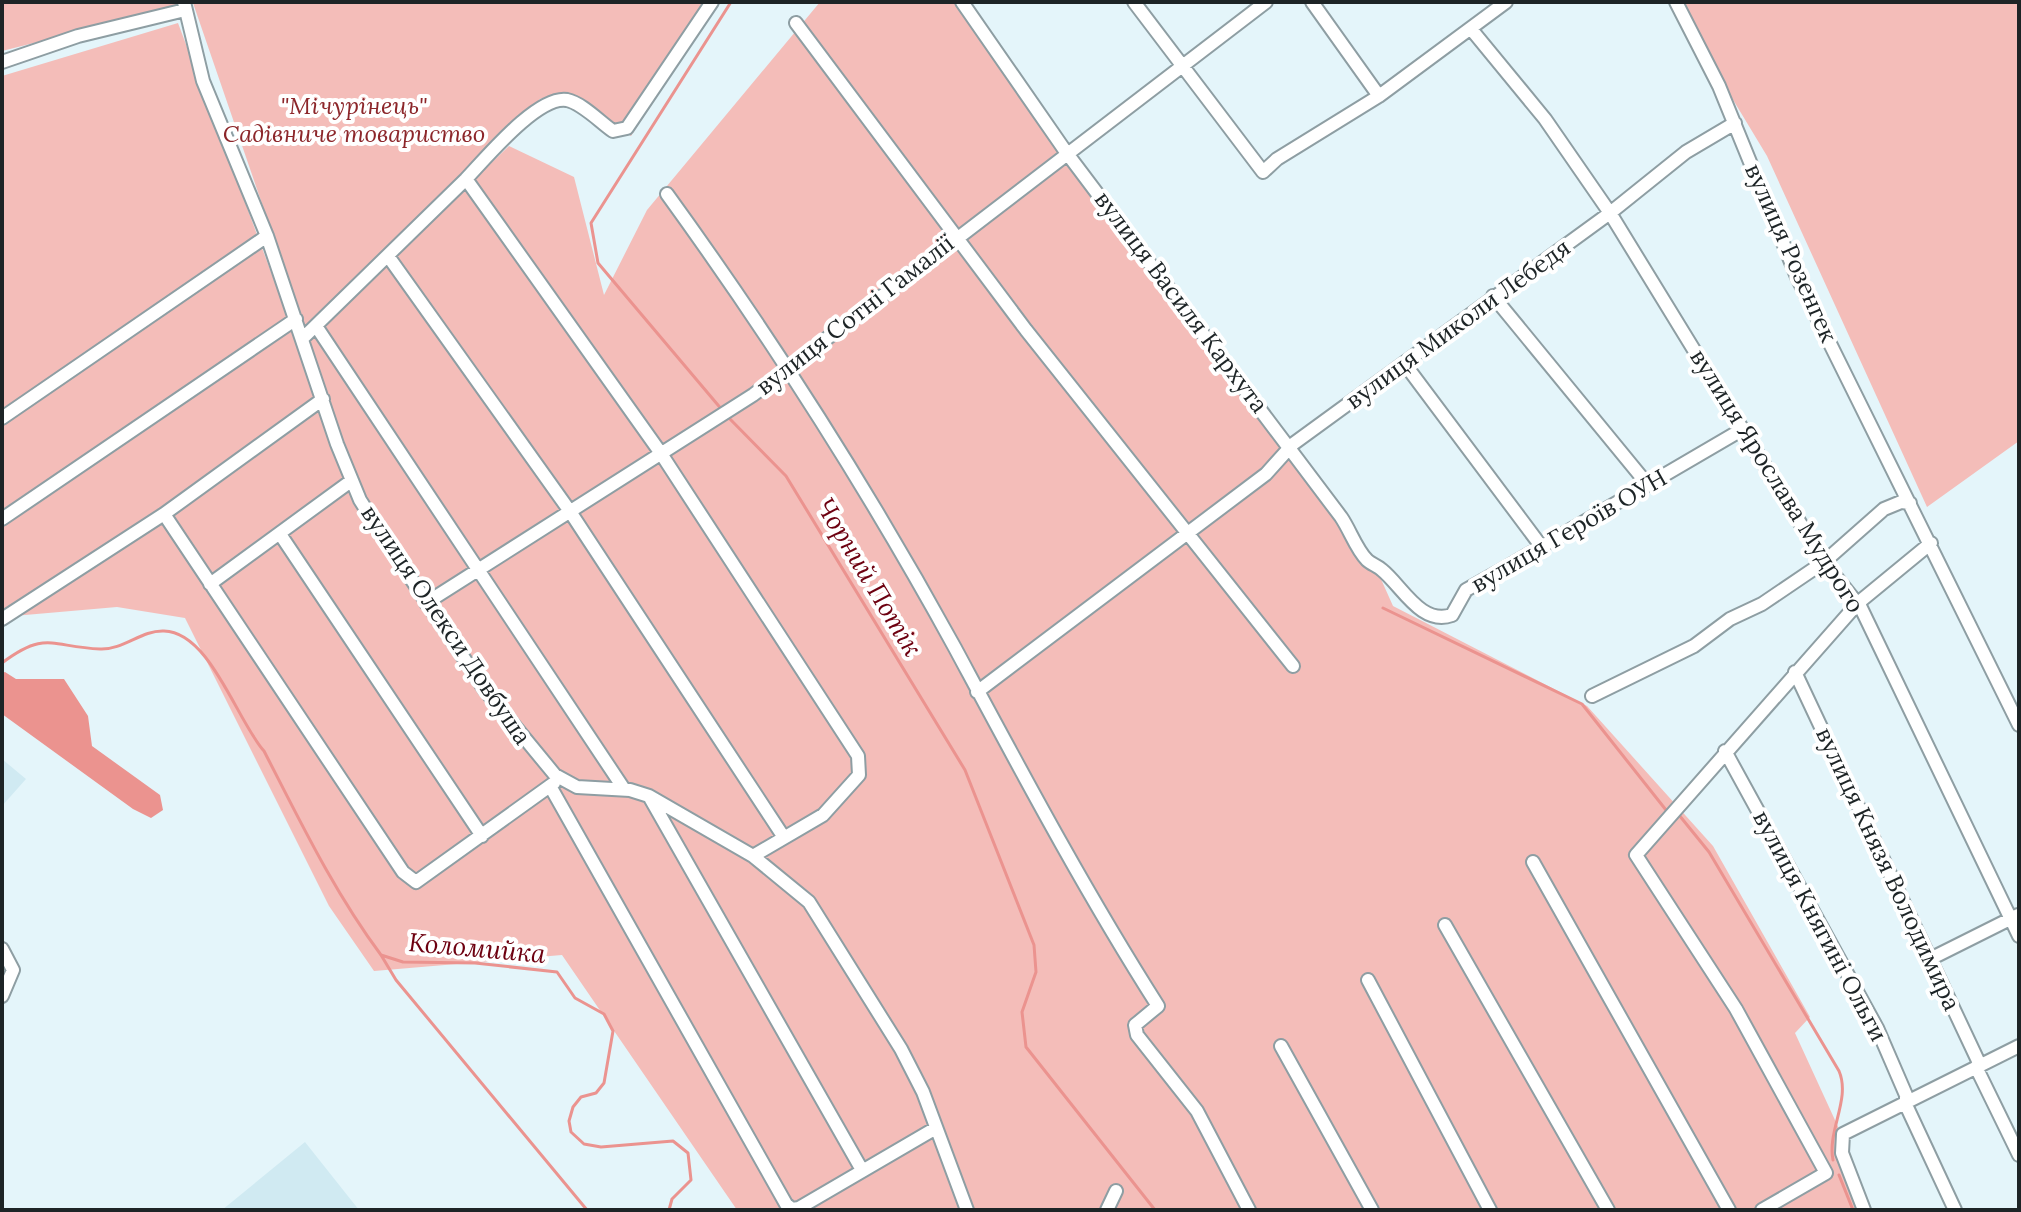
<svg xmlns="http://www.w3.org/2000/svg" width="2021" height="1212" font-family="Lora,serif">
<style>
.built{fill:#d0eaf2}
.green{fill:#f4bdb9}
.water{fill:#eb938f}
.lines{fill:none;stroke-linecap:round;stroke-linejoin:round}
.stream{stroke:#eb938f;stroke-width:3}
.minor-casing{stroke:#8e9ea3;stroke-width:16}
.minor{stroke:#fff;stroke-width:12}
.labels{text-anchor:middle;stroke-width:8;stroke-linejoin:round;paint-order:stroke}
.park-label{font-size:24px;font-style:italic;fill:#8c262a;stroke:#fff}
.street-label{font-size:24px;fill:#1d2426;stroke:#fff}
.water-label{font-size:26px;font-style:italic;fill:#6d0010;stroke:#fff}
</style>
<rect width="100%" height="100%" fill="#e4f5fa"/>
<path class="built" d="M 2,759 L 26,779 L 2,806 Z
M 305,1142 L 359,1210 L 222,1210 Z"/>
<path class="green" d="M 2,2 L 720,2 L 631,136 L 563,92 L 540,99 L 305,329 L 193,3 L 2,51 Z
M 820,2 L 959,2 L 1372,559 L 1393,606 L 1587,706 L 1713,846 L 1810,1017 L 1795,1033 L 1840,1131 L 1867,1210 L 737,1210 L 562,955 L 374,971 L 329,906 L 185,618 L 117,607 L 2,617 L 2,76 L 178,23 L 299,347 L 509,146 L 574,177 L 604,295 L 647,210 Z
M 1674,2 L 2019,2 L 2019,441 L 1927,507 L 1767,156 Z"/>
<path class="water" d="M 5,672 L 16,679 L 64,679 L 88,716 L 92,746 L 160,795 L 163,810 L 151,818 L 133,809 L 2,714 L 2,673 Z"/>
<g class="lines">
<path class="stream" d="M 723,411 L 598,263 L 591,223 L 731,2
M 728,417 L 786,476 L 965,770 L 1034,945 L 1036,972 L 1022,1012 L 1026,1047 L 1155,1210
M 1383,608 L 1582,704 L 1666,810
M 2,663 C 46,630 51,647 100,649 C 124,650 141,630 164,631 C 210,632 237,721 264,751 C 300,821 334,892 381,955 L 403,962 L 475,963 L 557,972 L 575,998 L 604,1014 L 613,1031 L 604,1083 L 596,1093 L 581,1097 L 573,1107 L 569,1121 L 571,1132 L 584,1144 L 601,1147 L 673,1141 L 688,1153 L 691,1180 L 672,1199 L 669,1210
M 1679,815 L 1709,852 L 1839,1071 C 1851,1099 1827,1131 1833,1160
M 381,955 L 396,980 L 587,1210
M 1839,1175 L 1853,1210"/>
<g class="minor-casing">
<path id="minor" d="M 184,2 L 203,81 L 267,236 L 337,444 L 360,500 L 390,547 L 485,690 L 555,775 L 577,787 L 630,790 L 649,796 L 753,856 L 809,902 L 901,1049 L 923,1092 L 967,1210
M 962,2 L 1066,152 L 1341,517 C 1350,530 1356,549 1367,560 C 1371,564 1378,566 1382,570 C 1402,586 1421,626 1452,615 L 1466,590 L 1512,564 L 1743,429
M 1134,2 L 1263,172 L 1277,159 L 1379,96 L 1506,2
M 1312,2 L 1379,96
M 1676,2 L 1719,86 L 1797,277 L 2019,725
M 796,23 L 1026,330 L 1293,666
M 1471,29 L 1545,119 L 1610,213 L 1824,562 L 1861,608 L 2019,936
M 2,62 L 78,36 L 185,10
M 466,179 C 486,158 538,95 567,100 C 582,103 600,122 613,131 L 627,128 L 712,2
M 667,194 C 772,339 869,491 955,648 C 1020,769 1084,890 1158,1006 L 1135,1025 L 1137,1035 L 1197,1111 L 1249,1210
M 388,256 L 569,510 L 783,836
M 1493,296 L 1648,485
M 316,326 L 624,789
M 303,338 L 466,179 L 660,452 L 858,756 L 859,775 L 823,815 L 753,856
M 1404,363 L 1541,546
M 2,418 L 267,236
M 164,514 L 403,872 L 416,882 L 554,783
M 2,519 L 296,319
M 280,534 L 482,836
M 210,584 L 351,481
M 426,603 L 753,395 L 1266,2
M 2,619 L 164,514 L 323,399
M 1795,672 L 1980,1065
M 977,692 L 1266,474 L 1293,444 L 1610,213 L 1686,152 L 1735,123
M 1592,696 L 1694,646 L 1730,619 L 1762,604 L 1824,562 L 1884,509 L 1901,502 L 1910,503
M 1725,751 L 1877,1028 L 1906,1095 L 1906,1105 L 1955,1210
M 550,786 L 786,1204 L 792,1209 L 799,1208 L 936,1128
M 649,796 L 862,1170
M 1533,862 L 1729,1210
M 1445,925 L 1608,1210
M 2,949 L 13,970 L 2,996
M 1932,958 L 2018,915
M 1368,980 L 1490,1210
M 1281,1046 L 1372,1210
M 1976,1067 L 2019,1155
M 1107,1210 L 1116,1191
M 1762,1210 L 1826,1173 L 1736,1009 L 1636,855 L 1858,603 L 1931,543
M 1864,1210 L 1842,1153 L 1843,1134 L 2019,1046"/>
</g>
<use href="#minor" class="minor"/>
</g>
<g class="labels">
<g class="park-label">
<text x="354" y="114">"Мічурінець"<tspan x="354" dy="28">Садівниче товариство</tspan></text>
</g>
<g class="street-label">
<text transform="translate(1791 253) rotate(66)" y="8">вулиця Розенгек</text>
<text transform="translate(1181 302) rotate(53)" y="8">вулиця Василя Кархута</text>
<text transform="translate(855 315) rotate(-38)" y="8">вулиця Сотні Гамалії</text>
<text transform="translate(1458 324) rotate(-36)" y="8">вулиця Миколи Лебедя</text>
<text transform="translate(1777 481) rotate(58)" y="8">вулиця Ярослава Мудрого</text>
<text transform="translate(1569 531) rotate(-30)" y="8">вулиця Героїв ОУН</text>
<text transform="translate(446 625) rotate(56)" y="8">вулиця Олекси Довбуша</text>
<text transform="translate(1888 869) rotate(65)" y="8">вулиця Князя Володимира</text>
<text transform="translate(1820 926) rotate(62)" y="8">вулиця Княгині Ольги</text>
</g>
<g class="water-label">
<text transform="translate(869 577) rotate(59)" y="9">Чорний Потік</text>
<text transform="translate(477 948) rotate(5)" y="9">Коломийка</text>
</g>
</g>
<rect width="2021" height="1212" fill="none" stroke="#1d2426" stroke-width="8"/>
</svg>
